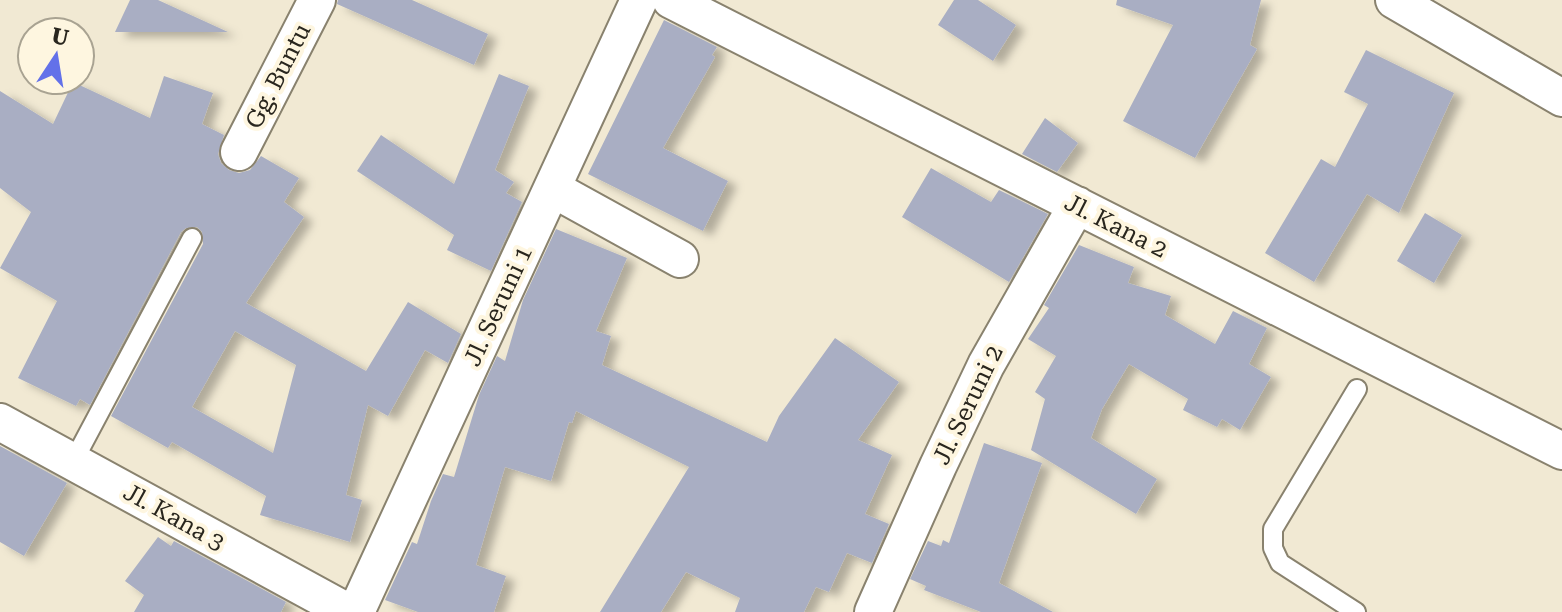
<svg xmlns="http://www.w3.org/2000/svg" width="1562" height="612" font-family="'Roboto Serif',serif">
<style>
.building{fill:#a9aec3;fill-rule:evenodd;filter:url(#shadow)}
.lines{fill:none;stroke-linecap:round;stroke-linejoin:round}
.service-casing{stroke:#89826e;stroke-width:22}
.minor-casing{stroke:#89826e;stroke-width:40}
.service{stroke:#fff;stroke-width:18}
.minor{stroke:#fff;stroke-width:36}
.labels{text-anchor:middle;stroke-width:8;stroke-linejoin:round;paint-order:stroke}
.street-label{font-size:24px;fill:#29261e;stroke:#fef6e0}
</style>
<defs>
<filter id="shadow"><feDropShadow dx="9" dy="5" stdDeviation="4" flood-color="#0004"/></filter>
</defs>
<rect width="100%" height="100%" fill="#f1e9d3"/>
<path class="building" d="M 130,0 L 158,0 L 228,32 L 115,32 Z
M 338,0 L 412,0 L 488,34 L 474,65 L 337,4 Z
M 954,0 L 978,0 L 1016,25 L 993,61 L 938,25 Z
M 1117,0 L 1261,0 L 1250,45 L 1257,49 L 1195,158 L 1123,121 L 1173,25 L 1116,5 Z
M 664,20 L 717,47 L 712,55 L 715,57 L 663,148 L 728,181 L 703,231 L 588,174 Z
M 1366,50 L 1454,93 L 1399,213 L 1367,194 L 1314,282 L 1265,253 L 1321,159 L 1335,167 L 1368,104 L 1344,92 Z
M 499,74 L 529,86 L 495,170 L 514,182 L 506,193 L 522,202 L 491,271 L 447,250 L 454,235 L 357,171 L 381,135 L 454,184 Z
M 164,76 L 213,93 L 202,124 L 224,135 L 218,154 L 221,163 L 229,170 L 239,173 L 250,170 L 261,156 L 299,178 L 284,202 L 304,217 L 246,303 L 366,371 L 408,302 L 461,334 L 448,363 L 425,350 L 388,416 L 368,405 L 346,495 L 362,500 L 350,542 L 260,515 L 266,496 L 172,442 L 168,448 L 111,416 L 203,244 L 202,232 L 197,227 L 186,228 L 181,232 L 90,405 L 80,399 L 76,406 L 18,378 L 57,301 L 0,268 L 31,212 L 0,188 L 0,91 L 53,124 L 73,82 L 150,118 ZM 235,331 L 296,365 L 273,453 L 192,407 Z
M 1045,118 L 1078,143 L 1057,172 L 1022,154 Z
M 931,168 L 991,202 L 999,190 L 1048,214 L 1009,282 L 902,217 Z
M 1425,213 L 1462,235 L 1434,283 L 1397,261 Z
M 556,229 L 627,258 L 596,331 L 611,336 L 602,365 L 767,442 L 779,416 L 835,338 L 899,382 L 858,440 L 892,455 L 865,514 L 889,524 L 872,563 L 847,553 L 829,592 L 816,587 L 804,612 L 735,612 L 740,598 L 686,572 L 661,612 L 600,612 L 689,467 L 576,411 L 572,423 L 569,422 L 551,481 L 505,467 L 476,565 L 506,576 L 494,612 L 418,612 L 385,600 L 412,542 L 417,544 L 431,501 L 443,474 L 454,477 L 479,395 L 497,356 L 505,361 L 523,300 Z
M 1079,245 L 1134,267 L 1128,283 L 1171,296 L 1165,315 L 1215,344 L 1233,311 L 1267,328 L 1249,364 L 1271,377 L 1240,430 L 1222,419 L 1217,427 L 1183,410 L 1188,399 L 1129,364 L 1102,409 L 1091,438 L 1157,479 L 1136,514 L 1031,450 L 1045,399 L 1035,392 L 1056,356 L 1028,339 L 1049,308 L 1044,305 Z
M 984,443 L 1042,463 L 999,583 L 1053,612 L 981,612 L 924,590 L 926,586 L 910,579 L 928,541 L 941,546 L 943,540 L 949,543 Z
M 0,446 L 67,483 L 24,556 L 0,542 Z
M 158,537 L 171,546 L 174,541 L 286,602 L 281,612 L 134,612 L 144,595 L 125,581 Z"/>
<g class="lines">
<g class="service-casing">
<path id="service" d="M 73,462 L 192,238
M 1356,612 L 1280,563 L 1273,548 L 1273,529 L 1357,389"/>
</g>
<g class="minor-casing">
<path id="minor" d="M 671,0 L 1562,451
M 1394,0 L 1562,98
M 239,152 L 317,0
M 553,189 L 680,259
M 0,422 L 348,612
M 356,612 L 639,0
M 873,612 L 938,466 L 986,365 L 1077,205"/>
</g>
<use href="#service" class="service"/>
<use href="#minor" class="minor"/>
</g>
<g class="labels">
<g class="street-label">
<text transform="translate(278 76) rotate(-63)" y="8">Gg. Buntu</text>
<text transform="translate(1116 226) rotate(27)" y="8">Jl. Kana 2</text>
<text transform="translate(498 306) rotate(-65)" y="8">Jl. Seruni 1</text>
<text transform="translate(968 405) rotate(-64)" y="8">Jl. Seruni 2</text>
<text transform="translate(174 517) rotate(29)" y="8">Jl. Kana 3</text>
</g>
</g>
<g transform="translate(56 56) rotate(12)"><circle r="38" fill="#fef6e0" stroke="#a9a392" stroke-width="2"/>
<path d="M0-6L14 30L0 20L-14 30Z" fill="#6371e9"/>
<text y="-12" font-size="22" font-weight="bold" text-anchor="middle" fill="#29261e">U</text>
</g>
</svg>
